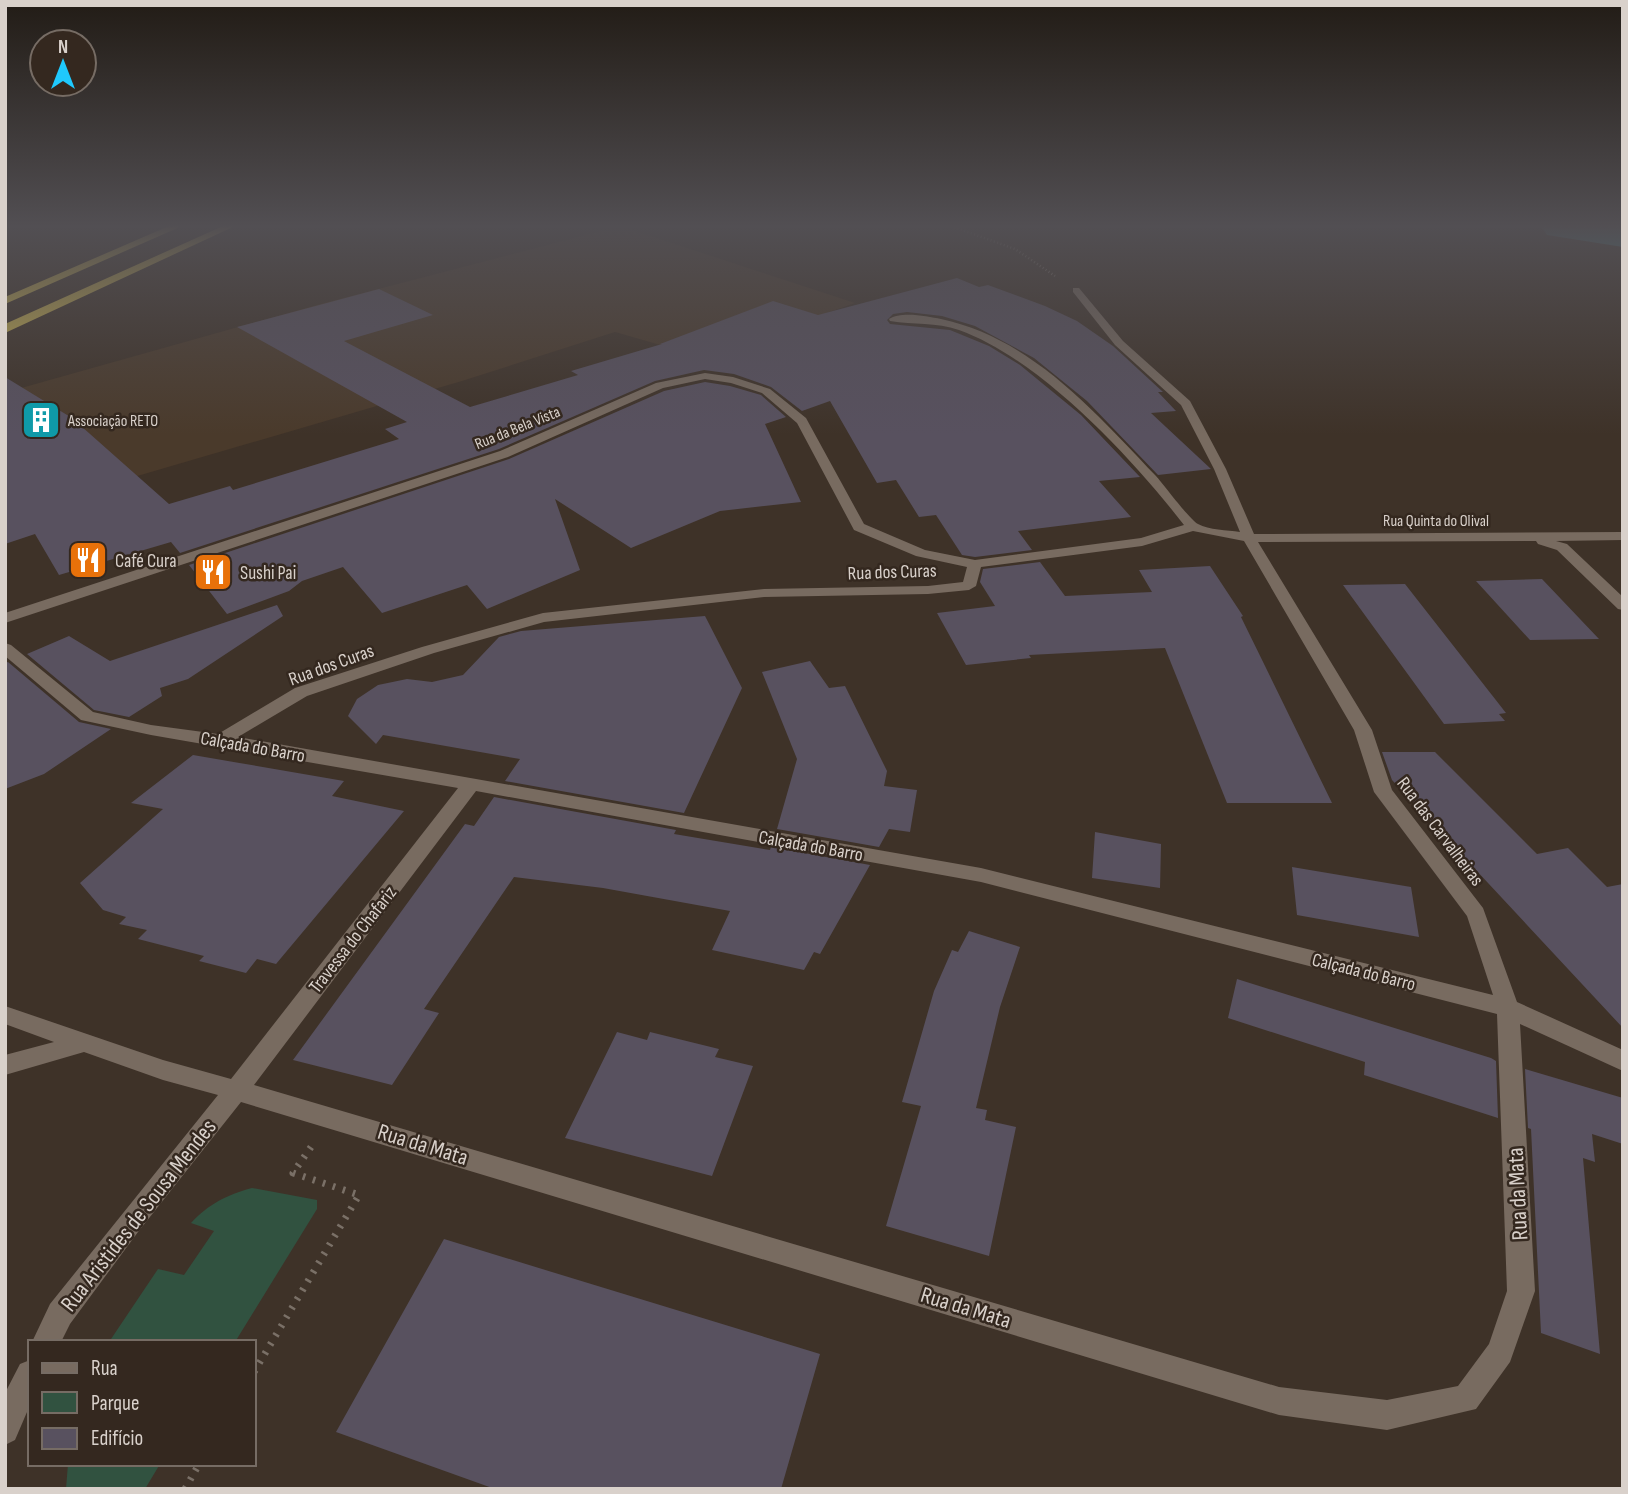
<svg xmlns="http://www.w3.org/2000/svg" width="1628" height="1494" font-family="'Sofia Sans Condensed',sans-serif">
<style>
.built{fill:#4a3a2b}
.green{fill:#315240}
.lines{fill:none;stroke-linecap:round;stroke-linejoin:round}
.river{fill:#418892;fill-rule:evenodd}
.building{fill:#58515f}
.path-far1{stroke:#7a7067;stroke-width:2.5;stroke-dasharray:1 2.5;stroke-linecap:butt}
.path{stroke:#7a7067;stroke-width:7;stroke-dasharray:2.5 8;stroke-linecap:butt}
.street{fill:#786b60;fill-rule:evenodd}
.highway{fill:#c5af4f;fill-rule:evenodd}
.labels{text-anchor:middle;stroke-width:5;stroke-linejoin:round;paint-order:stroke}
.far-poi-label{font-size:16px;fill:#d9d1cb;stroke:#34281f;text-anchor:start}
.far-street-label{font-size:16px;fill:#d9d1cb;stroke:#34281f}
.poi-label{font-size:19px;fill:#d9d1cb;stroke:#34281f;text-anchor:start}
.street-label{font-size:19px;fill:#d9d1cb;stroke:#34281f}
.near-street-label{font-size:23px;fill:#d9d1cb;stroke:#34281f}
</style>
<rect width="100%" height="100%" fill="#3e3228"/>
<path class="built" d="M 620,226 L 855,303 L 702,357 L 615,332 L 462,381 L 18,511 L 14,390 L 317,305 Z"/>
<path class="green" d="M 252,1188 L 317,1200 L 317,1209 L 235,1342 L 109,1342 L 158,1269 L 184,1275 L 214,1231 L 191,1223 C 209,1204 226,1195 252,1188 Z
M 68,1464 L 160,1464 L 145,1489 L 66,1489 Z"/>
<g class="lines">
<path class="river" d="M 1541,226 L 1623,226 L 1623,247 L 1547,235 Z"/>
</g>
<path class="building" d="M 957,278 L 979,287 L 988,285 L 1045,306 L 1077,321 L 1113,346 L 1163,392 L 1158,392 L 1176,411 L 1151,413 L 1211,469 L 1158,475 L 1087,401 L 1034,358 L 975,326 L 942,316 L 907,312 L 893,314 L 887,320 L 890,324 L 950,330 L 989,346 L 1020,365 L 1081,415 L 1140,477 L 1099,481 L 1131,517 L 1018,531 L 1032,550 L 975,557 L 962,555 L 936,515 L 919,517 L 896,480 L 877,483 L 830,401 L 802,411 L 771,387 L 734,374 L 704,370 L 655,381 L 499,449 L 180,553 L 171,542 L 59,575 L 35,534 L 5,544 L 5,377 L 72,418 L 169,504 L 230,486 L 233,490 L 399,439 L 385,429 L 407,422 L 237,327 L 379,289 L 433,315 L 344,341 L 470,407 L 578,375 L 571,371 L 662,344 L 660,344 L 773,301 L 818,315 Z
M 705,382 L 730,386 L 761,395 L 786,417 L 765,424 L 801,502 L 720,511 L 631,548 L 555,499 L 580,570 L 487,609 L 467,585 L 382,613 L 343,567 L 302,581 L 289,591 L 227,614 L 189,565 L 509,459 L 664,391 Z
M 1040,562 L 1065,596 L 1152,592 L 1139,570 L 1210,566 L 1243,616 L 1241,617 L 1332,803 L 1227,803 L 1165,648 L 1029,655 L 1031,658 L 966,665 L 937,613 L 995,606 L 980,582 L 983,569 Z
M 1542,579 L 1599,639 L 1530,640 L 1476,581 Z
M 1405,584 L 1506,713 L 1499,714 L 1505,721 L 1444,724 L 1343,585 Z
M 277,605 L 283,616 L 188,679 L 160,688 L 162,696 L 129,717 L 94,710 L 27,654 L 69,636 L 110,661 Z
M 705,616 L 742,688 L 684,813 L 505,781 L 520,759 L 383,735 L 376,744 L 348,716 L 357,699 L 378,685 L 407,679 L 432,682 L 463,675 L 499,637 L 521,631 Z
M 810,661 L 829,688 L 845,686 L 887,771 L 884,786 L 917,790 L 910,832 L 889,829 L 879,847 L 777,829 L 797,759 L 762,672 Z
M 8,662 L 79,722 L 111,729 L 44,774 L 5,789 L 5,663 Z
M 1382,752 L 1435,752 L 1537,854 L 1568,848 L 1607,887 L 1623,884 L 1623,1028 L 1392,780 Z
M 193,755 L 344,781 L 332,796 L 404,811 L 276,964 L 257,959 L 246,973 L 199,961 L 204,956 L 138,939 L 147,930 L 119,924 L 126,917 L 103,910 L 80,883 L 163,809 L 131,803 Z
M 494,797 L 676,830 L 674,834 L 770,850 L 771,847 L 870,865 L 820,954 L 814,952 L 804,970 L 712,950 L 730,911 L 603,888 L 514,877 L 424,1009 L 439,1013 L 392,1085 L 293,1060 L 465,824 L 474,826 Z
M 1095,832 L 1161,844 L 1160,888 L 1092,878 Z
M 1292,867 L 1411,887 L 1419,937 L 1297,915 Z
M 969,931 L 1020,947 L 1000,1007 L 976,1108 L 987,1110 L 985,1120 L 1016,1127 L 989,1256 L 886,1226 L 921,1106 L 902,1102 L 934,991 L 952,950 L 958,952 Z
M 1237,979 L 1491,1058 L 1496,1061 L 1498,1118 L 1364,1075 L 1365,1062 L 1228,1018 Z
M 617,1032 L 647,1040 L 650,1032 L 719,1049 L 715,1057 L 753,1066 L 712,1176 L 565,1138 Z
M 1525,1069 L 1623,1098 L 1623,1144 L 1592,1134 L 1595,1162 L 1583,1158 L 1600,1354 L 1541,1333 L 1531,1129 L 1528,1128 Z
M 444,1239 L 820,1354 L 781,1489 L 495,1489 L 336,1432 Z"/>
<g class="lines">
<path class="path-far1" d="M 951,226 L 1015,249 L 1055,276"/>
<path class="path" d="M 254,1372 L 359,1195 L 293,1173 L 311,1147
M 185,1489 L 199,1464"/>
<path class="street" d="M 1073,288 L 1079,288 L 1123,341 L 1190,401 L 1226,469 L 1254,534 L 1623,532 L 1623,540 L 1556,541 L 1567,544 L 1623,597 L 1623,610 L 1618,609 L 1557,550 L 1538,544 L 1536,541 L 1258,542 L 1372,730 L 1392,790 L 1483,908 L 1517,1002 L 1623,1050 L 1623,1071 L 1520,1024 L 1535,1291 L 1510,1362 L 1476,1409 L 1387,1430 L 1279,1415 L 241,1102 L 138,1232 L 70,1324 L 61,1342 L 32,1342 L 50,1304 L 218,1095 L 163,1080 L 84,1052 L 5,1075 L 5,1055 L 54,1042 L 5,1024 L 5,1006 L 163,1060 L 231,1079 L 458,788 L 151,735 L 81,720 L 5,656 L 5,643 L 11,645 L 93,712 L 151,725 L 218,734 L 295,688 L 422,647 L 543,613 L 764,589 L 928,586 L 963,582 L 967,567 L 916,556 L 854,530 L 797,423 L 762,393 L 731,383 L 705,379 L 663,388 L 508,457 L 5,623 L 5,613 L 500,451 L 656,383 L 705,373 L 733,377 L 770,389 L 806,418 L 864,524 L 925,550 L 975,560 L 1141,538 L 1184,525 C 1132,458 1040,359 959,330 C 936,322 914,325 890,321 L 889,319 C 901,311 927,316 941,319 C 1031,338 1095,412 1156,476 C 1164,485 1190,520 1198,524 C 1209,530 1227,530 1240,532 L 1214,469 L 1181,405 L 1115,345 L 1073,292 ZM 1193,531 L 1244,541 L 1354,730 L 1374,792 L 1467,916 L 1493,995 L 981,868 L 238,737 L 307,696 L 434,653 L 544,622 L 764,597 L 928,594 L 969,590 L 976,586 L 981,567 L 1142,546 ZM 476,791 L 981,882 L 1497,1014 L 1507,1291 L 1489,1344 L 1458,1386 L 1387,1400 L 1279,1387 L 254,1085 Z
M 30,1360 L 30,1405 L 15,1440 L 5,1445 L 5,1393 L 20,1364 Z"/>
<path class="highway" d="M 169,226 L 182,226 L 5,304 L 5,297 Z
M 223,226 L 235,226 L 5,333 L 5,324 Z"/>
</g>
<linearGradient id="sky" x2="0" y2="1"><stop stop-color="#221c16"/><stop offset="0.52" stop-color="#524f53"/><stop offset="1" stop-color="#524f53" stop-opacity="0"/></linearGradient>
<rect width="1628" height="435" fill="url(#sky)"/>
<defs>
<g id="building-square" transform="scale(2.0125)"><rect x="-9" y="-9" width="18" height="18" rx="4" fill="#0f9aa8" stroke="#34281f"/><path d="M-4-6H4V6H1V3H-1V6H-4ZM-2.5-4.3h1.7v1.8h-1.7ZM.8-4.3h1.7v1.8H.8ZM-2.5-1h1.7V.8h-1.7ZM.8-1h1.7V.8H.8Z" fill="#fff"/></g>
<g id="restaurant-square" transform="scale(2.0125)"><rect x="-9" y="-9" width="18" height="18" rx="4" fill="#e8710a" stroke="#34281f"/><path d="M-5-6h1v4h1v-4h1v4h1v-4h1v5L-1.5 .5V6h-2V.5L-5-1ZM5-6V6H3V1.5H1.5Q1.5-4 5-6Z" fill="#fff"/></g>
</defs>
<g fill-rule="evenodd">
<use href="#building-square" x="41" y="420"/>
<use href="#restaurant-square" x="88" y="560"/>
<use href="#restaurant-square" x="213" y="572"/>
</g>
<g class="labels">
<g class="far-poi-label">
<text x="68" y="426">Associação RETO</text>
</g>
<g class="far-street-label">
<text transform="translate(517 427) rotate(-22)" y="6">Rua da Bela Vista</text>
<text x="1436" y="526">Rua Quinta do Olival</text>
</g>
<g class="poi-label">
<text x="115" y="567">Café Cura</text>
<text x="240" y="579">Sushi Pai</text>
</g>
<g class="street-label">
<text transform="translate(892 571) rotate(-2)" y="7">Rua dos Curas</text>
<text transform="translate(331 664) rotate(-20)" y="7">Rua dos Curas</text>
<text transform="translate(253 746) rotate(10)" y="7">Calçada do Barro</text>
<text transform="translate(1441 831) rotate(53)" y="7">Rua das Carvalheiras</text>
<text transform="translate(811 845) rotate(10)" y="7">Calçada do Barro</text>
<text transform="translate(352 939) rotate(-52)" y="7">Travessa do Chafariz</text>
<text transform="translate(1364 971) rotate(14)" y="7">Calçada do Barro</text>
</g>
<g class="near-street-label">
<text transform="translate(423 1144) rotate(17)" y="8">Rua da Mata</text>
<text transform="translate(1517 1194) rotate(-93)" y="8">Rua da Mata</text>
<text transform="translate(138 1215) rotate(-52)" y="8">Rua Aristides de Sousa Mendes</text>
<text transform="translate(966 1307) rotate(17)" y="8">Rua da Mata</text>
</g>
</g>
<rect width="1628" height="1494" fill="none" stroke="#d9d1cb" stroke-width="14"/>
<rect x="28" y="1340" width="228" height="126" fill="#34281f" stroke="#766c64" stroke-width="2"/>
<rect x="42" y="1363" width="35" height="10" fill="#786b60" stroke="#766c64" stroke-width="2"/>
<text x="91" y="1375" font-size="21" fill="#d9d1cb">Rua</text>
<rect x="42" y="1392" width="35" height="21" fill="#315240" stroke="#766c64" stroke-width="2"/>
<text x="91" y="1410" font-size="21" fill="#d9d1cb">Parque</text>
<rect x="42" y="1428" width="35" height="21" fill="#58515f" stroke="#766c64" stroke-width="2"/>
<text x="91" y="1445" font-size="21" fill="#d9d1cb">Edifício</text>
<g transform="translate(63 63)"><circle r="33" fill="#34281f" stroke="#766c64" stroke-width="2"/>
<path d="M0-5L12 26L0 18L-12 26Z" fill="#1fc9fd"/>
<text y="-10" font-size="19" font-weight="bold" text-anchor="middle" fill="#d9d1cb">N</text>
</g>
</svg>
